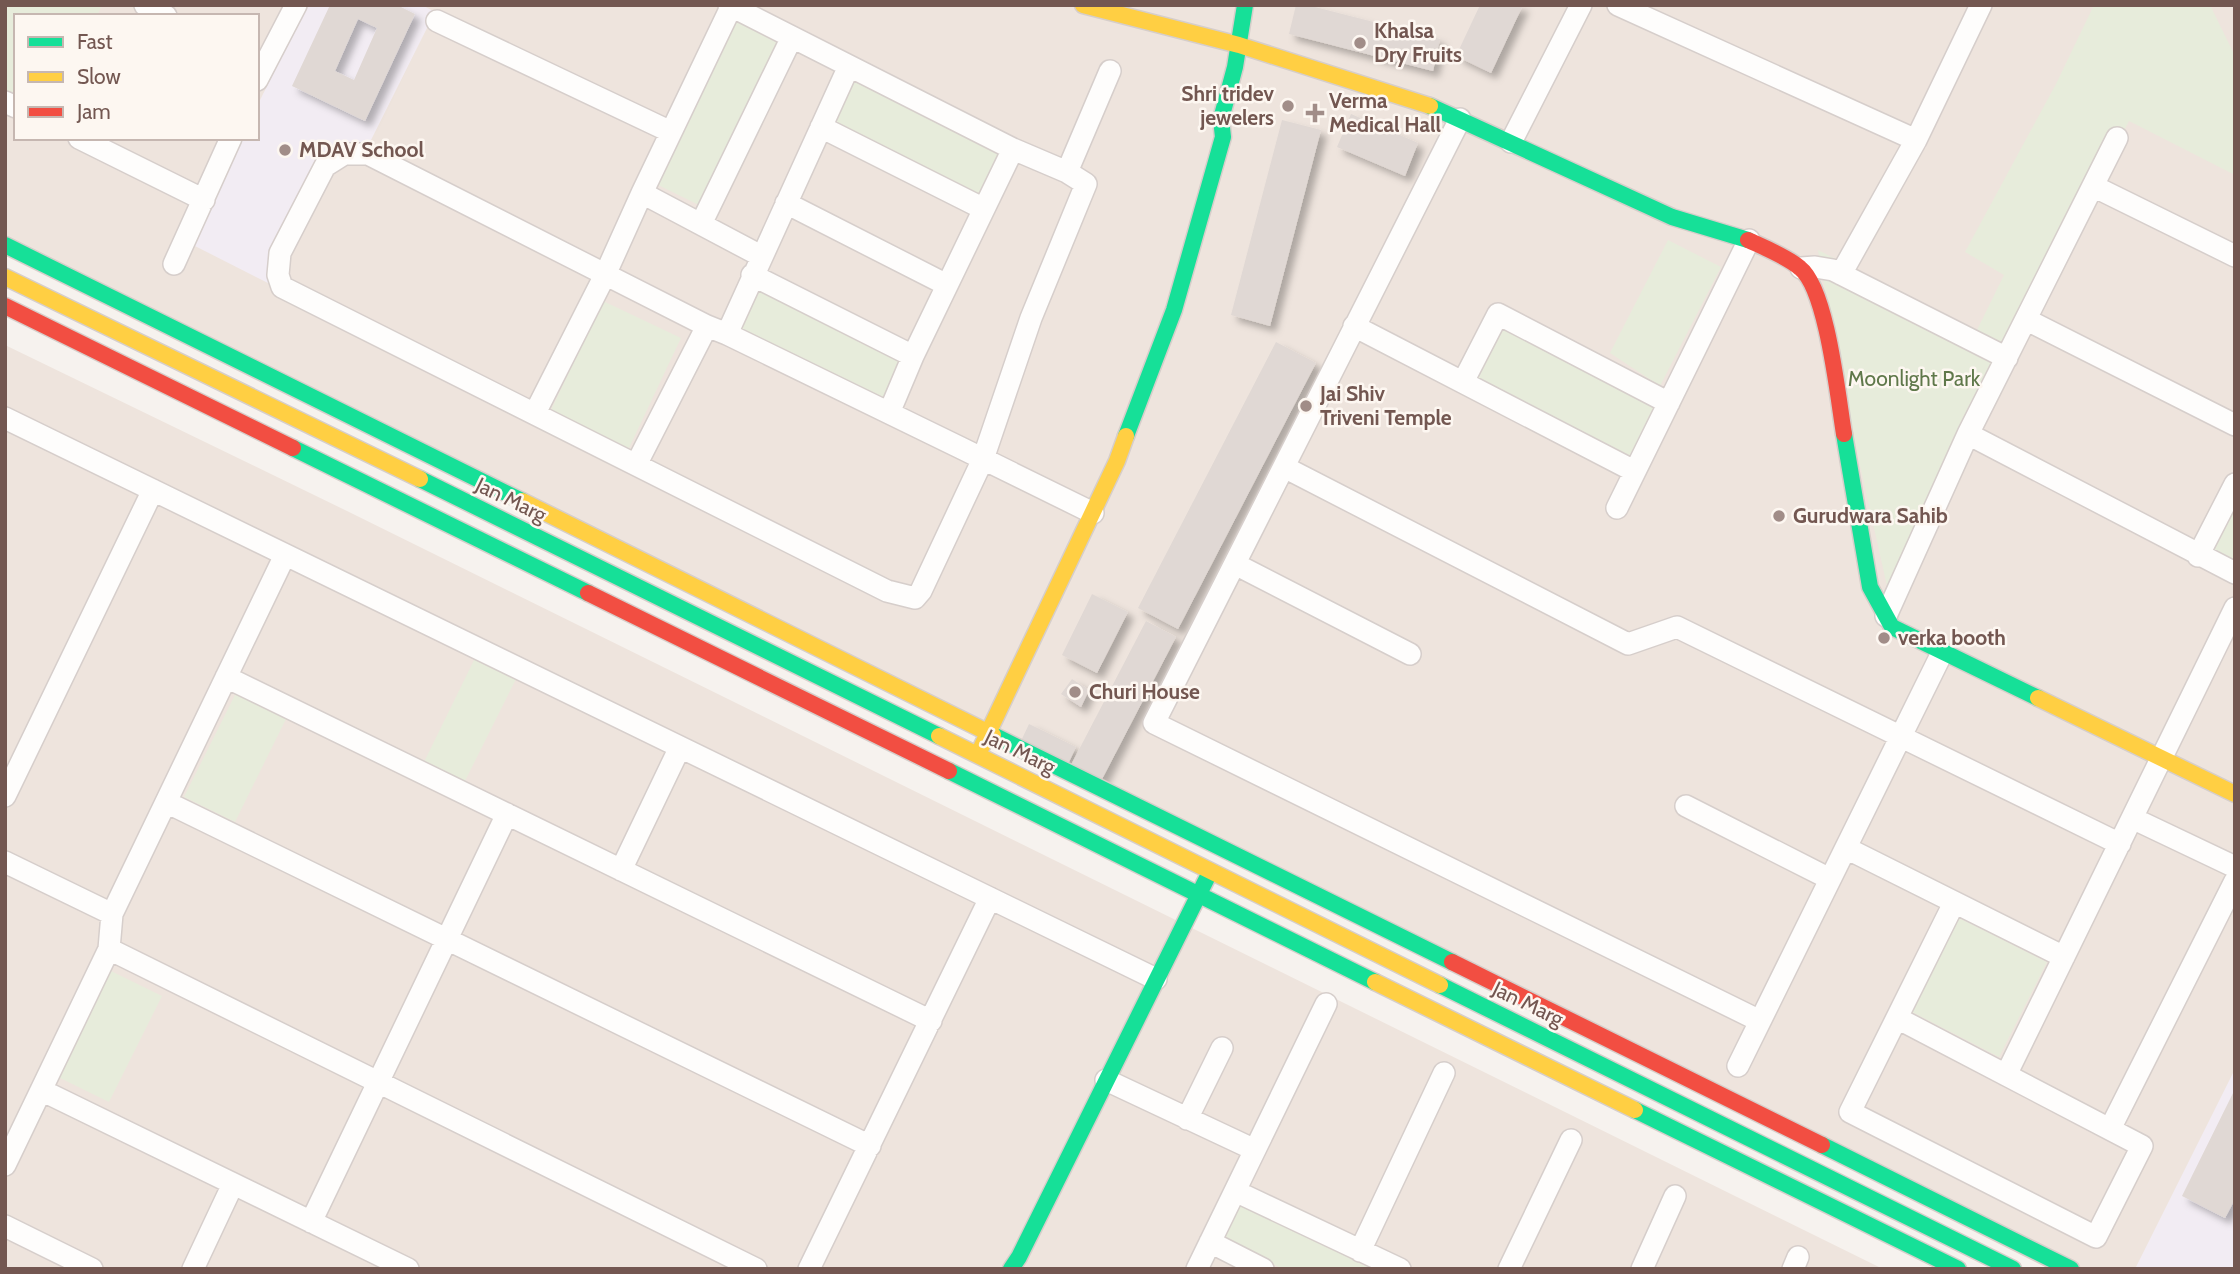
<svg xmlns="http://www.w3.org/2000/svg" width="2240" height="1274" font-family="Cabin,sans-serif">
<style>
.residential{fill:#eee4dd;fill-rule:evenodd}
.education{fill:#f2ecf3}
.green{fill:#e7ecdb}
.building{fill:#e0d8d4;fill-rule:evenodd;filter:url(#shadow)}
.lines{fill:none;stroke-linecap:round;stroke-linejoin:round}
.street-casing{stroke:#d6cecb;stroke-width:24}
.fast-casing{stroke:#d6ceca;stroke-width:19}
.slow-casing{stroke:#d6ceca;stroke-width:19}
.jam-casing{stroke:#d6ceca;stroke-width:19}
.street{stroke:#fefdfc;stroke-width:21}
.fast{stroke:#16e098;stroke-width:16}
.slow{stroke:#ffcf43;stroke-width:16}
.jam{stroke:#f24e42;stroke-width:16}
.poi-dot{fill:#a18d88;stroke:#fdf7f1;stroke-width:2.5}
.labels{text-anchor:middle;stroke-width:5;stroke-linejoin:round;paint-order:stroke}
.poi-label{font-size:21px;font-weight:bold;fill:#735751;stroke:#fdf7f1;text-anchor:start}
.park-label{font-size:21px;fill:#5f784a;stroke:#fdf7f1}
.street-label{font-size:21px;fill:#735751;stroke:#fdf7f1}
</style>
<defs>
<filter id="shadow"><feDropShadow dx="6" dy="6" stdDeviation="3.5" flood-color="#0004"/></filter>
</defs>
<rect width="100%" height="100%" fill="#f6f2ee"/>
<path class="residential" d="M 5,5 L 2235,5 L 2235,1269 L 2049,1269 L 5,246 ZM 16,16 L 257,16 L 257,138 L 16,138 Z
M 5,345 L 347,511 L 1883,1269 L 5,1269 Z"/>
<path class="education" d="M 308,5 L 422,5 L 435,12 L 363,156 L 338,144 L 268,283 L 189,243 L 241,138 L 257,138 L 257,106 Z
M 2235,1069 L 2235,1269 L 2135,1269 Z"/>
<path class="green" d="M 102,5 L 97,16 L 16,16 L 16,95 L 5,90 L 6,5 Z
M 2094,5 L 2210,5 L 2235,56 L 2235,175 L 2129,121 L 1887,586 L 1842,385 L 1818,250 L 1977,330 L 2004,275 L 1965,252 L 2056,84 Z
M 735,14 L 784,38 L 703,207 L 654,183 Z
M 853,76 L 1006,152 L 981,200 L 829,124 Z
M 1668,240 L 1721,267 L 1660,386 L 1610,353 Z
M 756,283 L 906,358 L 879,413 L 729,339 Z
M 603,301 L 681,338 L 628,450 L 550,412 Z
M 1498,314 L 1669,403 L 1634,471 L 1463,382 Z
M 2235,507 L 2235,568 L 2210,556 Z
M 477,654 L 517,677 L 464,783 L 424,762 Z
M 237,691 L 287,717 L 235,822 L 184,797 Z
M 1959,918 L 2047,962 L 1999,1057 L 1912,1012 Z
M 111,971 L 162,996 L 109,1102 L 58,1077 Z
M 1240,1202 L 1371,1269 L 1283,1269 L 1222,1238 Z"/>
<path class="building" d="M 330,5 L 397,5 L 415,14 L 365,121 L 292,86 ZM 358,19 L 377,28 L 354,80 L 335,71 Z
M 1296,5 L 1307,5 L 1440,39 L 1433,71 L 1289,34 Z
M 1480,5 L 1523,5 L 1491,73 L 1456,56 Z
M 1351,114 L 1418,143 L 1405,176 L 1337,147 Z
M 1282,120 L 1321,130 L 1270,326 L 1231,315 Z
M 1276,342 L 1316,363 L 1178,629 L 1138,608 Z
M 1092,594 L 1128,612 L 1097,673 L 1062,655 Z
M 1146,621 L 1176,637 L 1101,781 L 1071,765 Z
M 1072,679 L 1089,690 L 1081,707 L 1061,694 Z
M 1029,724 L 1076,747 L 1068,764 L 1021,741 Z
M 2235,1089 L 2235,1199 L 2225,1218 L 2182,1196 Z"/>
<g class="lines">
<g class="street-casing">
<path id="street" d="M 145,5 L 166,16
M 729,5 L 1013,149 L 1067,172
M 1618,5 L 1916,140
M 437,21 L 671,132
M 257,80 L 296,5
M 5,102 L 16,107
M 1460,119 L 1154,723 L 1760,1021
M 821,127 L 984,209
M 79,138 L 204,200
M 1511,142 L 1581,5
M 2093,186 L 2235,256
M 642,193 L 761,256
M 786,203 L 947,285
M 701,224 L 792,37
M 174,264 L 231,138
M 1801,268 L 1815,267 L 1833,270 L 2007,358
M 1841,274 L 1916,140 L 1981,5
M 752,275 L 913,356
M 2027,320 L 2235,425
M 1354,326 L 1634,471
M 727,334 L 849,66
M 1463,382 L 1498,314 L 1669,403
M 535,413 L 605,275 L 642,193 L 732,5
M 889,413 L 913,356 L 1013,149
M 5,418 L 1156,979
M 1968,434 L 2235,573
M 637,463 L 707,326
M 1284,467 L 1628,644 L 1677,627 L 2120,844
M 1617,508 L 1749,240
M 1093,513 L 961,448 L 727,334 L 707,326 L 368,154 L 344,154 L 325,166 L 280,253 L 278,275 L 282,287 L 887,591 L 915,598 L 921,591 L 983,459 L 1031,318 L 1086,184 L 1067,172 L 1110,71
M 2198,556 L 2235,484
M 1235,564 L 1410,654
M 1886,616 L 1968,434 L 2117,138
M 226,677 L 931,1021
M 5,796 L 153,490
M 166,802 L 870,1146
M 1686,806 L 1830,879
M 2132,818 L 2235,867
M 1846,848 L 2064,957
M 5,862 L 112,914 L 109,949 L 5,1165
M 621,870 L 680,747
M 112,914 L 285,555
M 109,949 L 756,1269
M 1897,1018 L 2142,1146 L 2096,1237 L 1850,1112 L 1954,903
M 1738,1066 L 1942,653
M 2006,1075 L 2235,608
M 1106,1080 L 1255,1150
M 41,1090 L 408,1269
M 1187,1119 L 1222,1048
M 2110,1129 L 2235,881
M 1235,1191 L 1400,1269
M 311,1222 L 507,814
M 5,1226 L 92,1269
M 1210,1242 L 1263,1269
M 1360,1251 L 1444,1073
M 193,1269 L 233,1184
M 809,1269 L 990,898
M 1197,1269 L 1326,1004
M 1509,1269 L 1571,1140
M 1642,1269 L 1675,1196
M 1793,1269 L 1798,1257"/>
</g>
<g class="fast-casing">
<path id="fast" d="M 1430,106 L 1672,217 L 1748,240
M 5,245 L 522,501
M 1844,434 L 1870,587 L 1892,627 L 2038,698
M 1126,436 L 1174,310 L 1223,137 L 1221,119 L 1235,67 L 1245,5
M 293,448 L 588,593
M 420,479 L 939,736
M 993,735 L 1452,962
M 949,771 L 1375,982
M 1440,985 L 2013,1269
M 1635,1110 L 1958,1269
M 1822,1145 L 2071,1269
M 1011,1269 L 1019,1257 L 1208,876"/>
</g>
<g class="slow-casing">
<path id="slow" d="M 1083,5 L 1239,45 L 1430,106
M 5,277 L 420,479
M 522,501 L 993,735
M 2038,698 L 2235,794
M 939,736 L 1440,985
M 981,748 L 1117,461 L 1126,436
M 1375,982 L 1635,1110"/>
</g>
<g class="jam-casing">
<path id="jam" d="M 1748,240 C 1763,247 1788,257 1800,268 C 1827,289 1838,398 1844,434
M 5,306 L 293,448
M 588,593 L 949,771
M 1452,962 L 1822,1145"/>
</g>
<use href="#street" class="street"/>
<use href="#fast" class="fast"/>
<use href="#slow" class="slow"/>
<use href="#jam" class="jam"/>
</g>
<g class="poi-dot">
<circle cx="1360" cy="43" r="7"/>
<circle cx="1288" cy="106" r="7"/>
<path d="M1311.5 102.5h7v7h7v7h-7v7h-7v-7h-7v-7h7z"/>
<circle cx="285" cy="150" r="7"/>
<circle cx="1306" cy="406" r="7"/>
<circle cx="1779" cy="516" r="7"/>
<circle cx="1884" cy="638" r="7"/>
<circle cx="1075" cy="692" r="7"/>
</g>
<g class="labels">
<g class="poi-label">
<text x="1374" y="38">Khalsa<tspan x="1374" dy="24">Dry Fruits</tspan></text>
<text x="1274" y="101" text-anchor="end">Shri tridev<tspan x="1274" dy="24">jewelers</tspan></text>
<text x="1329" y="108">Verma<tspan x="1329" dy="24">Medical Hall</tspan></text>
<text x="299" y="157">MDAV School</text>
<text x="1320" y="401">Jai Shiv<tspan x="1320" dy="24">Triveni Temple</tspan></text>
<text x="1793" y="523">Gurudwara Sahib</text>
<text x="1898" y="645">verka booth</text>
<text x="1089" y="699">Churi House</text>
</g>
<g class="park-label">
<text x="1914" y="386">Moonlight Park</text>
</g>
<g class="street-label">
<text transform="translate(511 500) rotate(26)" y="7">Jan Marg</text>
<text transform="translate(1020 752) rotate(26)" y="7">Jan Marg</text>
<text transform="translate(1528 1004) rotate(26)" y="7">Jan Marg</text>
</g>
</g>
<rect width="2240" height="1274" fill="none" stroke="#735751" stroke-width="14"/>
<rect x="14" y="14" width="245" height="126" fill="#fdf7f1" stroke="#c6b7b1" stroke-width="2"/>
<rect x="28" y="37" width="35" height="10" fill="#16e098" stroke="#c6b7b1" stroke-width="2"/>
<text x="77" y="49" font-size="21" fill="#735751">Fast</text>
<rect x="28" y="72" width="35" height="10" fill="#ffcf43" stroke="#c6b7b1" stroke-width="2"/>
<text x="77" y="84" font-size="21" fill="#735751">Slow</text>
<rect x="28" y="107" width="35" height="10" fill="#f24e42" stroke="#c6b7b1" stroke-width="2"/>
<text x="77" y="119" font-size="21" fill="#735751">Jam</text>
</svg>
